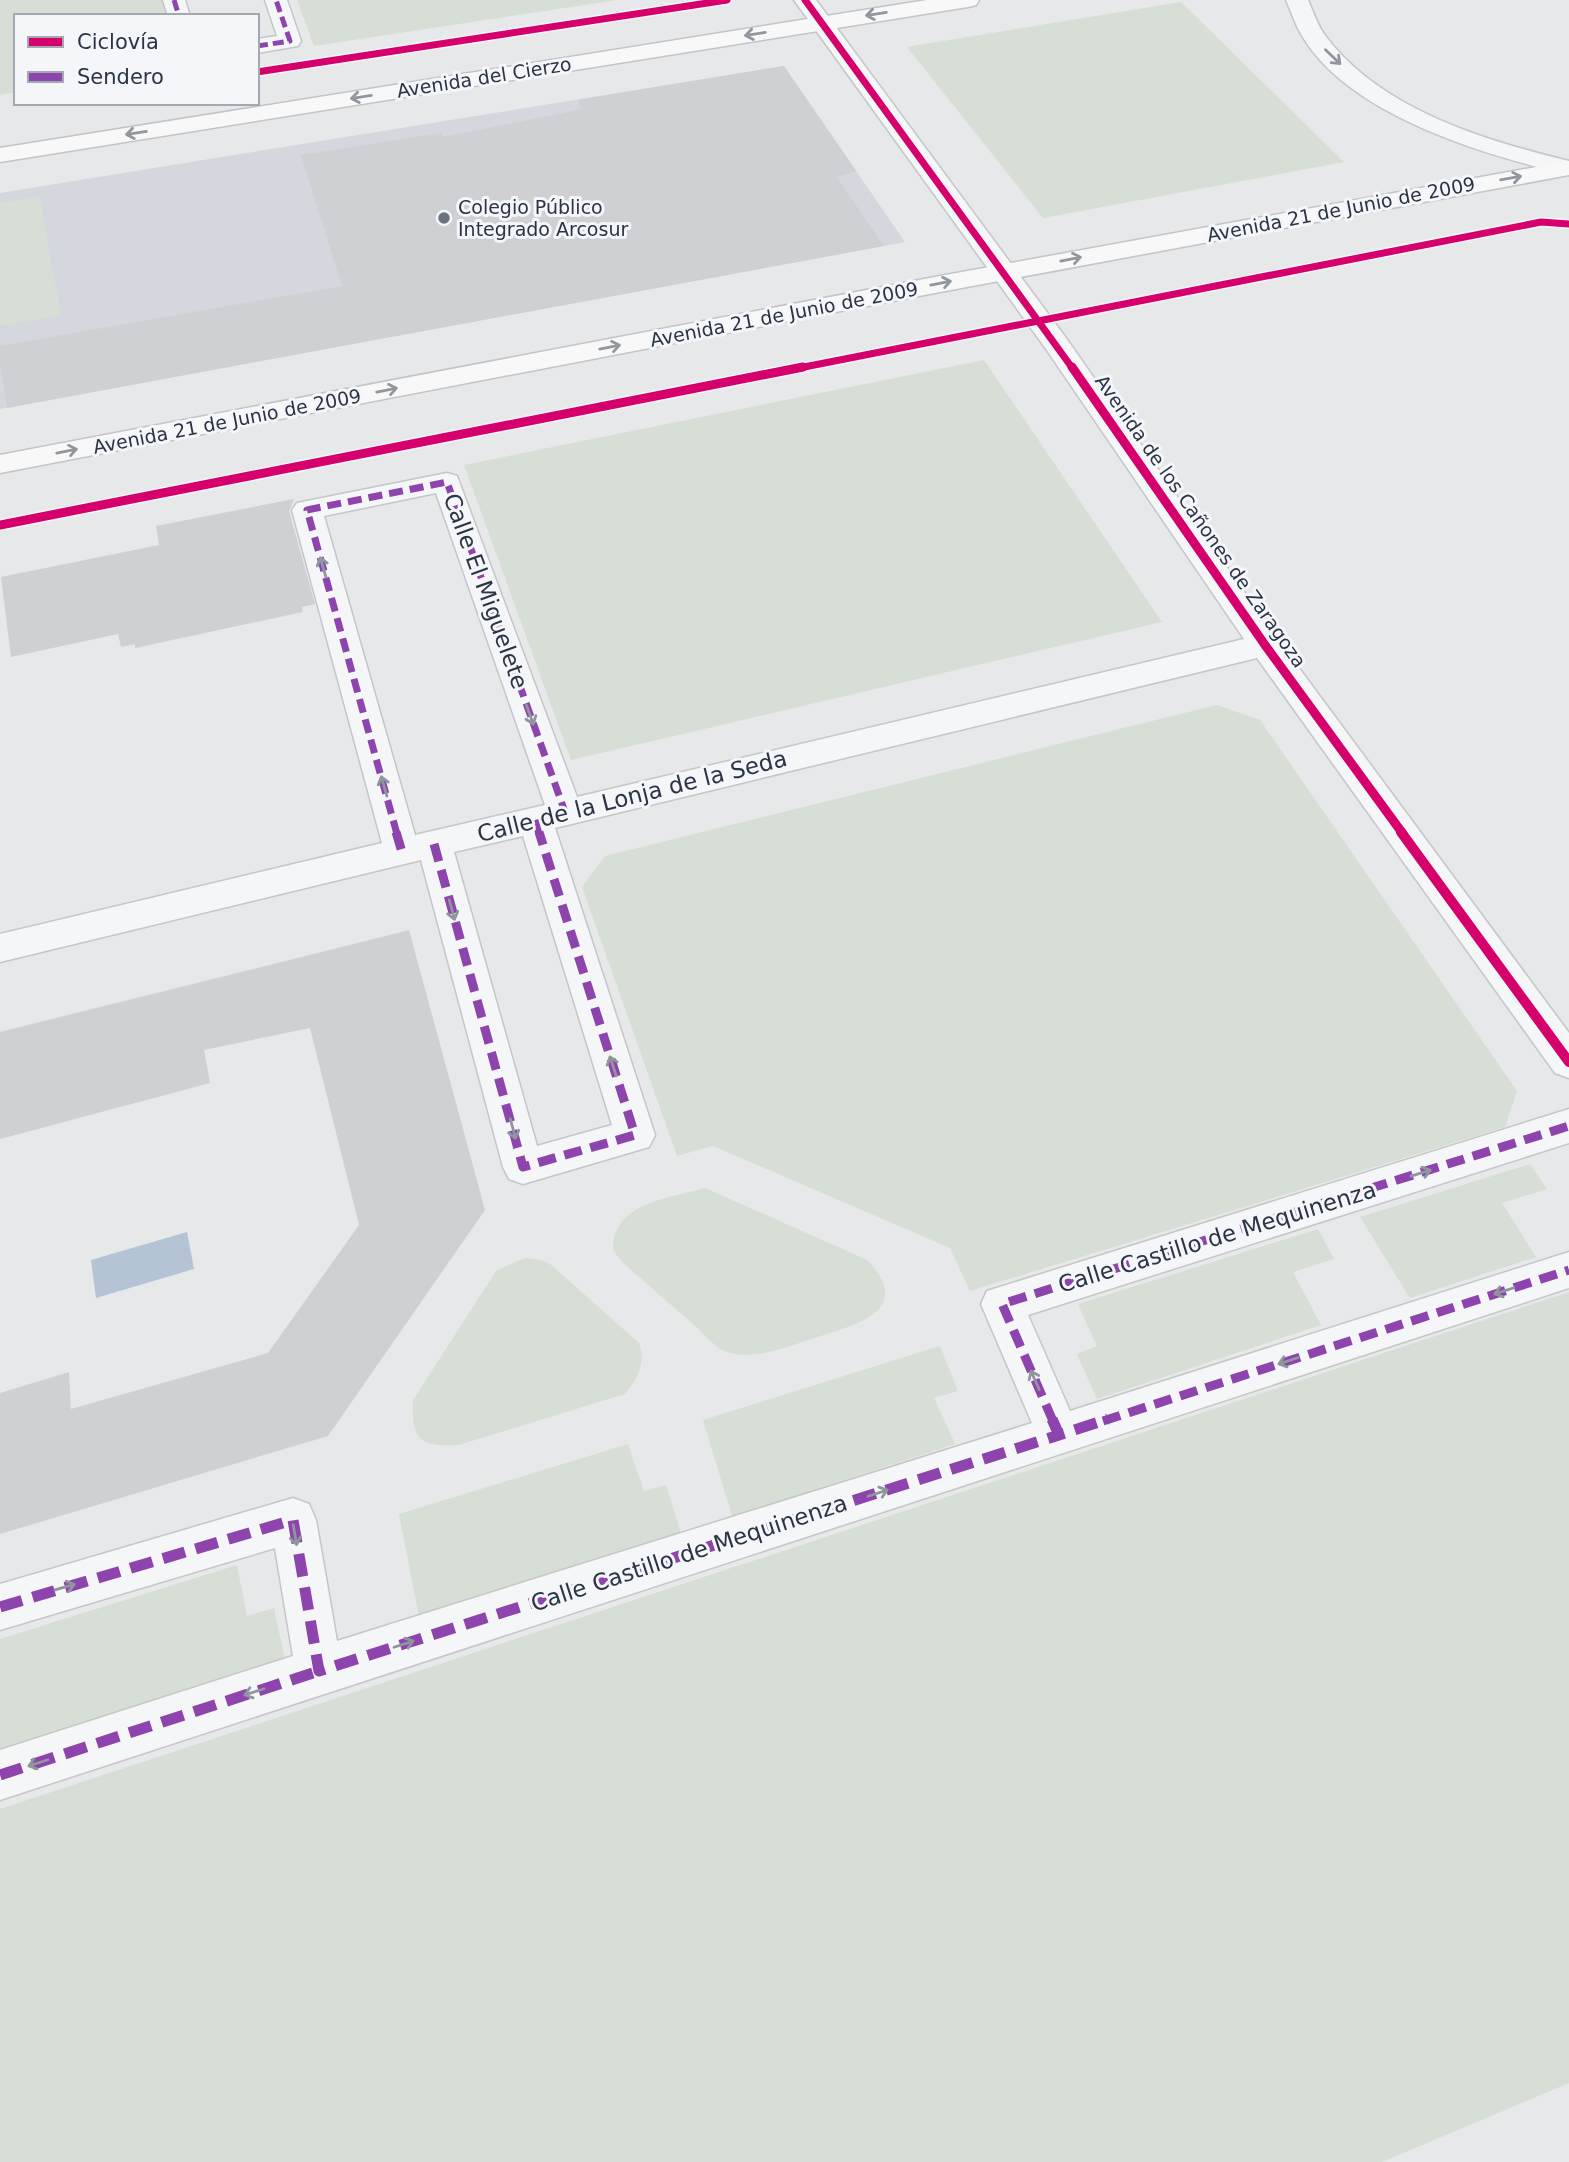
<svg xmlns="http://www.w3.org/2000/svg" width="1569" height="2162" font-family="'DejaVu Sans',sans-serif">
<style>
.built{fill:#d4d7dd}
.green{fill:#d6ded6}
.water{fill:#b4c4d5}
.building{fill:#ced0d3}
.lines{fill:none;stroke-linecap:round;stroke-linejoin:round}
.minor-casing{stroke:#c4c6c8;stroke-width:3}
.major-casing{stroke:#c2c5c8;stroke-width:3}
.minor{fill:#f5f6f7;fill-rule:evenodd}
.major{fill:#f8f8f8;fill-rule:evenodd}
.quiet-far3{stroke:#8e44ad;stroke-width:5;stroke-dasharray:11 5;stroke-linecap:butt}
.quiet-far2{stroke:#8e44ad;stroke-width:7;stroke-dasharray:14 7;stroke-linecap:butt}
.quiet-far1{stroke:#8e44ad;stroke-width:9;stroke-dasharray:18 9;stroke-linecap:butt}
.quiet{stroke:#8e44ad;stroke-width:11;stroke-dasharray:23 11;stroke-linecap:butt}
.cycleway-far2-casing{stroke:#f4f6f9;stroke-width:10}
.cycleway-far1-casing{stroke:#f4f6f9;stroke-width:12}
.cycleway-casing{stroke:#f4f6f9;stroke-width:15}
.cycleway-far2{stroke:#d6006c;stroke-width:7}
.cycleway-far1{stroke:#d6006c;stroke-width:9}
.cycleway{stroke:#d6006c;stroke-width:10}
.oneway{stroke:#92969e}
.oneway2{stroke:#90959e}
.poi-dot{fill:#6c737f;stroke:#f4f6f9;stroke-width:2.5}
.labels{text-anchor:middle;stroke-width:6;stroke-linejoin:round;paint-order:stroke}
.far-street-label{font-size:19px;fill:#2b3445;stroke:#f4f6f9}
.far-poi-label{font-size:19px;fill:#2b3445;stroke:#f4f6f9;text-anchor:start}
.street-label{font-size:23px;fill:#2b3445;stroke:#f4f6f9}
</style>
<rect width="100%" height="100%" fill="#e6e8ea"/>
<path class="built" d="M 784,66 L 905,242 L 0,409 L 0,193 Z"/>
<path class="green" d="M 0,0 L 162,0 L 166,16 L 16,16 L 16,92 L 0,95 Z
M 297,0 L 617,0 L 314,46 Z
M 1181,2 L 1344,162 L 1043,218 L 907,47 Z
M 40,196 L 61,315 L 0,326 L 0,203 Z
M 984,360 L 1162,622 L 571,760 L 464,465 Z
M 1217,705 L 1260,720 L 1517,1091 L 1505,1127 L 970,1291 L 950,1248 L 713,1146 L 677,1156 L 582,887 L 605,856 Z
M 1530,1164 L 1547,1189 L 1502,1203 L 1536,1257 L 1410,1298 L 1360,1217 Z
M 705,1188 L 867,1260 C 916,1311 855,1325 815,1338 C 788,1346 756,1361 727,1352 C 715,1348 704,1334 694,1325 C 670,1304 646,1283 622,1262 L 613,1250 C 613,1202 668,1199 705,1188 Z
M 1318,1229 L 1334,1259 L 1293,1272 L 1321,1325 L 1097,1399 L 1077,1354 L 1097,1346 L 1078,1304 Z
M 525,1258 L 541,1260 L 550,1264 L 639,1343 C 646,1364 638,1377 625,1394 L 459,1445 C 419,1447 411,1439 413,1400 L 496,1271 Z
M 1569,1292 L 1569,2083 L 1382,2162 L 0,2162 L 0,1809 Z
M 940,1346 L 958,1391 L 934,1398 L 955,1444 L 732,1516 L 703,1420 Z
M 628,1444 L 644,1491 L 666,1485 L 681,1533 L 419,1617 L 399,1514 Z
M 237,1565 L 247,1616 L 274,1608 L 285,1660 L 0,1753 L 0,1639 Z"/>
<path class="water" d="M 187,1232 L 194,1269 L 96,1298 L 91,1260 Z"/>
<path class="building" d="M 784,66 L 856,171 L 837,177 L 884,246 L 7,408 L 0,365 L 0,346 L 342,286 L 301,155 L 441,133 L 443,137 L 582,109 L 577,100 Z
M 294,499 L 289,511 L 315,604 L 302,607 L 303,612 L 135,648 L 135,644 L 121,647 L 118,634 L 11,657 L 1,577 L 159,545 L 156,526 Z
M 409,930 L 485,1210 L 328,1436 L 0,1534 L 0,1393 L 69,1372 L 71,1409 L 268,1353 L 359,1225 L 310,1028 L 204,1050 L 210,1083 L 0,1139 L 0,1032 Z"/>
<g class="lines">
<g class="minor-casing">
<path id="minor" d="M 163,0 L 185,0 L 190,16 L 168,16 Z
M 265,0 L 287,0 L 301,41 L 298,46 L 257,53 L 257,39 L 277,36 Z
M 794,0 L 816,0 L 1066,338 L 1276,637 L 1569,1033 L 1569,1078 L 1555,1073 L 1257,658 L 555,828 L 655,1135 L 649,1147 L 523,1184 L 509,1179 L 503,1167 L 421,860 L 0,962 L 0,934 L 382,843 L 292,510 L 297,503 L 447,473 L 457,476 L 577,797 L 1244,639 L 1046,349 ZM 436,493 L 545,805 L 415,835 L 324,516 ZM 523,836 L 612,1125 L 537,1146 L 454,852 Z
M 1286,0 L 1308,0 C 1313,11 1317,24 1324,34 C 1379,109 1483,140 1569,161 L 1569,175 C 1485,155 1347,115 1301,34 C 1295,24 1291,11 1286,0 Z
M 1569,1109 L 1569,1143 L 1028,1315 L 1070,1411 L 1569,1252 L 1569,1288 L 0,1800 L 0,1750 L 293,1656 L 275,1548 L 0,1630 L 0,1584 L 293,1498 L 309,1504 L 316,1520 L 337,1641 L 1032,1423 L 981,1304 L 987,1291 Z"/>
</g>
<g class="major-casing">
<path id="major" d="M 927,0 L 979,0 L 976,5 L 968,7 L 0,162 L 0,148 Z
M 1569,161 L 1569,175 L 940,292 L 0,473 L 0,455 L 940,276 Z"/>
</g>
<use href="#minor" class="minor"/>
<use href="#major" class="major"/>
<path class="quiet-far3" d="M 174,0 L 179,16
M 257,46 L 290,41 L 276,0"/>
<path class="quiet-far2" d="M 535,820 L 539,834
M 397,834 L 307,510 L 447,482 L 565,812"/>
<path class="quiet-far1" d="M 396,832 L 402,852
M 434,844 L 523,1167 L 635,1135 L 539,832
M 1053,1421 L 1002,1304 L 1569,1126
M 1103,1421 L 1569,1270"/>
<path class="quiet" d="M 1052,1419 L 1059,1435 L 1108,1419
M 0,1607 L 293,1520 L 319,1671 L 1059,1435
M 0,1775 L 319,1671"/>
<g class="cycleway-far2-casing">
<path id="cycleway-far2" d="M 805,0 L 1073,369
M 257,72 L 727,0
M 794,369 L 1541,222 L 1569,224"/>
</g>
<g class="cycleway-far1-casing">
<path id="cycleway-far1" d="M 1072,367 L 1265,645 L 1403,834
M 0,525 L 803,367"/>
</g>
<g class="cycleway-casing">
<path id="cycleway" d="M 1401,832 L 1569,1062"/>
</g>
<use href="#cycleway-far2" class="cycleway-far2"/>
<use href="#cycleway-far1" class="cycleway-far1"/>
<use href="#cycleway" class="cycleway"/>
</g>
<defs><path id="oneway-shaft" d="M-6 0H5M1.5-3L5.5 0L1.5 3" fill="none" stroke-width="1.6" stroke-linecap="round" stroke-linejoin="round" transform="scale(1.75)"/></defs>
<g class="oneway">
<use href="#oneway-shaft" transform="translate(876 14) rotate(171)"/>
<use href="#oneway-shaft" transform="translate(755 34) rotate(171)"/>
<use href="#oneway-shaft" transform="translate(361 97) rotate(171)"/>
<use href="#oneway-shaft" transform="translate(136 133) rotate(171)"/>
<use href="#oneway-shaft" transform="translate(1511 178) rotate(-10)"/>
<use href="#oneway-shaft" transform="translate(1071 259) rotate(-11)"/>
<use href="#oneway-shaft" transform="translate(941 283) rotate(-11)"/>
<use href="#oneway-shaft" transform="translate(610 347) rotate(-11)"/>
<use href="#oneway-shaft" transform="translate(387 390) rotate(-11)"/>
<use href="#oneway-shaft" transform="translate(67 451) rotate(-11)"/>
</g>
<g class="oneway2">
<use href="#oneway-shaft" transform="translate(1333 57) rotate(44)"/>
<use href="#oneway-shaft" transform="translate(323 567) rotate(-106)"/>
<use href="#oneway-shaft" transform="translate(530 715) rotate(70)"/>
<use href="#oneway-shaft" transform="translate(384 786) rotate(-106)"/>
<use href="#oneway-shaft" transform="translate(452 910) rotate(75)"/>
<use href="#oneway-shaft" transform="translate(613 1066) rotate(-108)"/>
<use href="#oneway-shaft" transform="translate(513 1129) rotate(75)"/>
<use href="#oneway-shaft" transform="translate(1421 1173) rotate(-17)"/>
<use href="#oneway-shaft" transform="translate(1504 1291) rotate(162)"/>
<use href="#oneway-shaft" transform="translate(1288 1361) rotate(162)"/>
<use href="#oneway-shaft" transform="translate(1035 1380) rotate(-114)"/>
<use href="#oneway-shaft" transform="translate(878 1493) rotate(-18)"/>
<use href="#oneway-shaft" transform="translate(295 1535) rotate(80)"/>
<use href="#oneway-shaft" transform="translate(65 1587) rotate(-16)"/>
<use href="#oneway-shaft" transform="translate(404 1644) rotate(-18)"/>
<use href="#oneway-shaft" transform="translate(254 1692) rotate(162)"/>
<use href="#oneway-shaft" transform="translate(38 1763) rotate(162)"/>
</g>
<circle class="poi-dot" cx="444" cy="218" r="7"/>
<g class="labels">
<g class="far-street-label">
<text transform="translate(484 77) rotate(-9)" y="7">Avenida del Cierzo</text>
<text transform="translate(1341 209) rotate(-11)" y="7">Avenida 21 de Junio de 2009</text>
<text transform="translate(784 314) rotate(-11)" y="7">Avenida 21 de Junio de 2009</text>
<text transform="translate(227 421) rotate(-11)" y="7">Avenida 21 de Junio de 2009</text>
<text transform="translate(1201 521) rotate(55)" y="7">Avenida de los Cañones de Zaragoza</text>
</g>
<g class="far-poi-label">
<text x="458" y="214">Colegio Público<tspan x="458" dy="22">Integrado Arcosur</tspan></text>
</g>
<g class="street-label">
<text transform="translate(486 591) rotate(70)" y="8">Calle El Miguelete</text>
<text transform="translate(632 796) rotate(-14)" y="8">Calle de la Lonja de la Seda</text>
<text transform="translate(1217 1237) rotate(-17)" y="8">Calle Castillo de Mequinenza</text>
<text transform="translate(689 1553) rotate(-18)" y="8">Calle Castillo de Mequinenza</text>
</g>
</g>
<rect x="14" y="14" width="245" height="91" fill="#f4f6f9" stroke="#a4a8b1" stroke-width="2"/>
<rect x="28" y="37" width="35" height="10" fill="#d6006c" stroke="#a4a8b1" stroke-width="2"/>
<text x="77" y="49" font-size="21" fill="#2b3445">Ciclovía</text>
<rect x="28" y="72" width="35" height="10" fill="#8e44ad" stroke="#a4a8b1" stroke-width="2"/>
<text x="77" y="84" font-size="21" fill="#2b3445">Sendero</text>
</svg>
